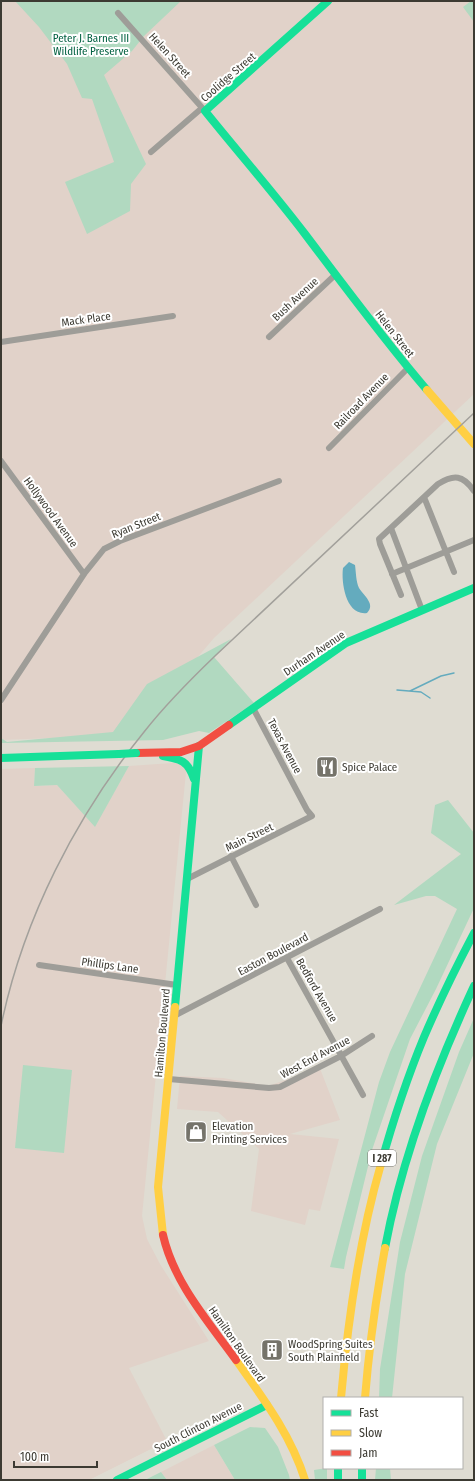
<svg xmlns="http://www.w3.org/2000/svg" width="475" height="1481" font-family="'Fira Sans Condensed',sans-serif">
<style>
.industrial{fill:#e1d2c9}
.green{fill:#b1d9c0}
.water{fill:#64abbe}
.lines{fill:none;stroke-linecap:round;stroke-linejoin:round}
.stream{stroke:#64abbe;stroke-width:1.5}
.street{stroke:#9e9d98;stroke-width:6}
.fast{stroke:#16e098;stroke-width:8}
.slow{stroke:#ffcf43;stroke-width:8}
.jam{stroke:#f24e42;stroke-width:8}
.rail{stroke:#a2a09b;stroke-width:1.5}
.fast-bridge{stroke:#16e098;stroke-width:8}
.labels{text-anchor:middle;stroke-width:4;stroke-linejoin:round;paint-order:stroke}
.shield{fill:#fff;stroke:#767570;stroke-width:1}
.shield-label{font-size:10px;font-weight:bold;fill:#3c3a32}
.park-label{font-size:11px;fill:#026141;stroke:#fff}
.street-label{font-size:11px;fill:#3c3a32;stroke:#fff}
.poi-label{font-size:11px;fill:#3c3a32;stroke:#fff;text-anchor:start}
</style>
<rect width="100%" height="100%" fill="#dfdcd2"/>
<path class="industrial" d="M 1,1 L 474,1 L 474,394 L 214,638 L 131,735 L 1,740 Z
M 187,762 L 142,1216 L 147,1239 L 160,1264 L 209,1341 L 129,1368 L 167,1441 L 89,1480 L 1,1480 L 1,769 L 35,768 L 34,786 L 57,785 L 95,826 L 129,766 Z
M 319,1066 L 340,1120 L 290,1134 L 339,1139 L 320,1211 L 309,1209 L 305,1225 L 251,1211 L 259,1149 L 218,1112 L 177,1109 L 180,1076 L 223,1078 L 268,1086 L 309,1072 Z
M 214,1445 L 235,1480 L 167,1480 L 161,1472 Z"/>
<path class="green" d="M 15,1 L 181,1 L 144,36 L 132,51 L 104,75 L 146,164 L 131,184 L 130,211 L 87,234 L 65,182 L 114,162 L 92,99 L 82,98 L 67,64 L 39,27 Z
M 471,1 L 474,1 L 474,22 L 463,7 Z
M 231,639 L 214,657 L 254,703 L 209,733 L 199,731 L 163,740 L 1,743 L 1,738 L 7,742 L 113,732 L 147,684 Z
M 129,766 L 95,827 L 57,785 L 34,786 L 35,768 Z
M 448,800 L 474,833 L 474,908 L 436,989 L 410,1039 L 372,1150 L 346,1257 L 344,1269 L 330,1267 L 379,1082 L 390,1052 L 457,909 L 435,896 L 426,896 L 394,905 L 461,854 L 431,833 L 435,805 Z
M 474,1018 L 474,1053 L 437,1144 L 405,1274 L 392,1398 L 379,1398 L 380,1369 L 400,1242 L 422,1156 L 459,1052 Z
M 23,1065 L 72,1070 L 64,1153 L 15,1148 Z
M 250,1427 L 265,1428 L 278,1447 L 289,1475 L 290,1480 L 235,1480 L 214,1445 Z
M 327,1468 L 327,1480 L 315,1480 L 314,1470 Z
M 376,1468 L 390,1468 L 391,1480 L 375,1480 Z
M 161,1472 L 167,1480 L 145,1480 Z"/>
<path class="water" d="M 349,562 L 355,565 C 356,572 356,582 359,588 C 364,596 376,604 367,613 C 346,616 341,583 343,568 Z"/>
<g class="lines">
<path class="stream" d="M 397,690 L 421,692 L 430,698
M 410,691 L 441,676 L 454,673"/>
<path class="street" d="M 118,13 L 205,111
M 151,152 L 202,108
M 269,337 L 335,275
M 1,342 L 173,316
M 329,448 L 408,368
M 1,461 L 84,574
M 424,497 L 454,572
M 391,528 L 422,610
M 392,574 L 474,540
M 401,595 L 380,544 L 379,539 L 438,484 C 454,474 463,475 474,491
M 1,700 L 84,574 L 104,549 L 120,541 L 279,481
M 231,856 L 256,905
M 187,879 L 312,816 L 307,810 L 253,708
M 287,958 L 363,1095
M 39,965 L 177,985
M 174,1016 L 380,909
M 169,1079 L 269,1088 L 280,1087 L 341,1056 L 372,1036"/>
<path class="fast" d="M 328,1 L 205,111 C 238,152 273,192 305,234 C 345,287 384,340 427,390
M 229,725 L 346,643 L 474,588
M 163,756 C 181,759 188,761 194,779
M 1,758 L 119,754
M 175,1007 L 199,746
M 381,1164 C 393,1121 407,1078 424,1037 C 439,1002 456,967 474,933
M 385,1248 C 402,1157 435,1070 474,986
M 338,1468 L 338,1480
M 362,1468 L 362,1480
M 117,1480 L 267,1405"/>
<path class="slow" d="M 427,390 L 474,444
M 163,1235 L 158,1187 L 175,1007
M 236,1360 C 263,1398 291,1435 305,1480
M 341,1398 C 348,1319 359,1240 381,1164
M 365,1398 C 369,1347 376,1298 385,1248"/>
<path class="jam" d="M 136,753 L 181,752 L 199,746 L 229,725
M 163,1235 C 174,1283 208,1321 236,1360"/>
<path class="rail" d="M 1,1026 C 23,919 76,816 144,732 C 166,704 191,679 216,655 L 474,413"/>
<path class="fast-bridge" d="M 119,754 L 136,753"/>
</g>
<defs>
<g id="restaurant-square" transform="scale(1.15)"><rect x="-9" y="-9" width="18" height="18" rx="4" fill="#75736a" stroke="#fff"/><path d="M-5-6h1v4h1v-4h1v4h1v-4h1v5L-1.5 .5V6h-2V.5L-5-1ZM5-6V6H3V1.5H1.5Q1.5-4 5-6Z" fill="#fff"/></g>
<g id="shop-square" transform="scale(1.15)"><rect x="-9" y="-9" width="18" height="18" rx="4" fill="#75736a" stroke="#fff"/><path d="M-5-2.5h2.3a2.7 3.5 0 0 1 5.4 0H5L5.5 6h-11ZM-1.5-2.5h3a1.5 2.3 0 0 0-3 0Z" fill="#fff"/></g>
<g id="building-square" transform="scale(1.15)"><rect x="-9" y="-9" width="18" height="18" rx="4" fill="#75736a" stroke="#fff"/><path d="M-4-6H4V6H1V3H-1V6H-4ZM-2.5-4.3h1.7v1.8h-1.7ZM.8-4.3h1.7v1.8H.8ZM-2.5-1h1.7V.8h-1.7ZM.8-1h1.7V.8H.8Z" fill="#fff"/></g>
</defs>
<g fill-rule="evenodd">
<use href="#restaurant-square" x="327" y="767"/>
<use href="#shop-square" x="196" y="1132"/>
<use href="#building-square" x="272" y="1350"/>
</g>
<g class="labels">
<rect class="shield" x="368" y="1150" width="28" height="16" rx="3"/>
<g class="shield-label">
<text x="382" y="1162">I 287</text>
</g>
<g class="park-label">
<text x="91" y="42">Peter J. Barnes III<tspan x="91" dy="13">Wildlife Preserve</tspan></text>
</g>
<g class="street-label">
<text transform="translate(170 55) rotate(48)" y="4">Helen Street</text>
<text transform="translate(228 77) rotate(-41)" y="4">Coolidge Street</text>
<text transform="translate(295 299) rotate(-43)" y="4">Bush Avenue</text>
<text transform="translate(86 319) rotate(-8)" y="4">Mack Place</text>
<text transform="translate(395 334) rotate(52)" y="4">Helen Street</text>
<text transform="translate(361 401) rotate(-46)" y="4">Railroad Avenue</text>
<text transform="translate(51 512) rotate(54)" y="4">Hollywood Avenue</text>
<text transform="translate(136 525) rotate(-22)" y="4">Ryan Street</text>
<text transform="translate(314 653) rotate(-34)" y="4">Durham Avenue</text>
<text transform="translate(285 746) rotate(62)" y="4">Texas Avenue</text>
<text transform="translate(249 837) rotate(-26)" y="4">Main Street</text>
<text transform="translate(273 954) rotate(-28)" y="4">Easton Boulevard</text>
<text transform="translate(110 965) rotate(8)" y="4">Phillips Lane</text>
<text transform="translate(317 990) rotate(60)" y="4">Bedford Avenue</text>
<text transform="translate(162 1033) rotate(-85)" y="4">Hamilton Boulevard</text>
<text transform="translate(315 1057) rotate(-28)" y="4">West End Avenue</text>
<text transform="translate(237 1344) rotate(55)" y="4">Hamilton Boulevard</text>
<text transform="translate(198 1427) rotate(-27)" y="4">South Clinton Avenue</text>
</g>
<g class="poi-label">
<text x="342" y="771">Spice Palace</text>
<text x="212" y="1130">Elevation<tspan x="212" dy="13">Printing Services</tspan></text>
<text x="288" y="1348">WoodSpring Suites<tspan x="288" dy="13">South Plainfield</tspan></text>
</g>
</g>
<rect width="475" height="1481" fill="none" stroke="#3c3a32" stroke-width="4"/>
<rect x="323" y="1397" width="140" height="72" fill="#ffffff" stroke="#b1b0ad"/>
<rect x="331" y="1410" width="20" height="6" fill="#16e098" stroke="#b1b0ad"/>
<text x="359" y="1417" font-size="12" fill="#3c3a32">Fast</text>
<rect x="331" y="1430" width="20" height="6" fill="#ffcf43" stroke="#b1b0ad"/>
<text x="359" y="1437" font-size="12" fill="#3c3a32">Slow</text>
<rect x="331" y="1450" width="20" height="6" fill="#f24e42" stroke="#b1b0ad"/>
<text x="359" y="1457" font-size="12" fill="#3c3a32">Jam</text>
<path d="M14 1461v6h83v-6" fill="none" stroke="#3c3a32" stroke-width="2"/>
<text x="20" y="1461" font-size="12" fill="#3c3a32" stroke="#ffffff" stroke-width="3" paint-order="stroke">100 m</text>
</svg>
